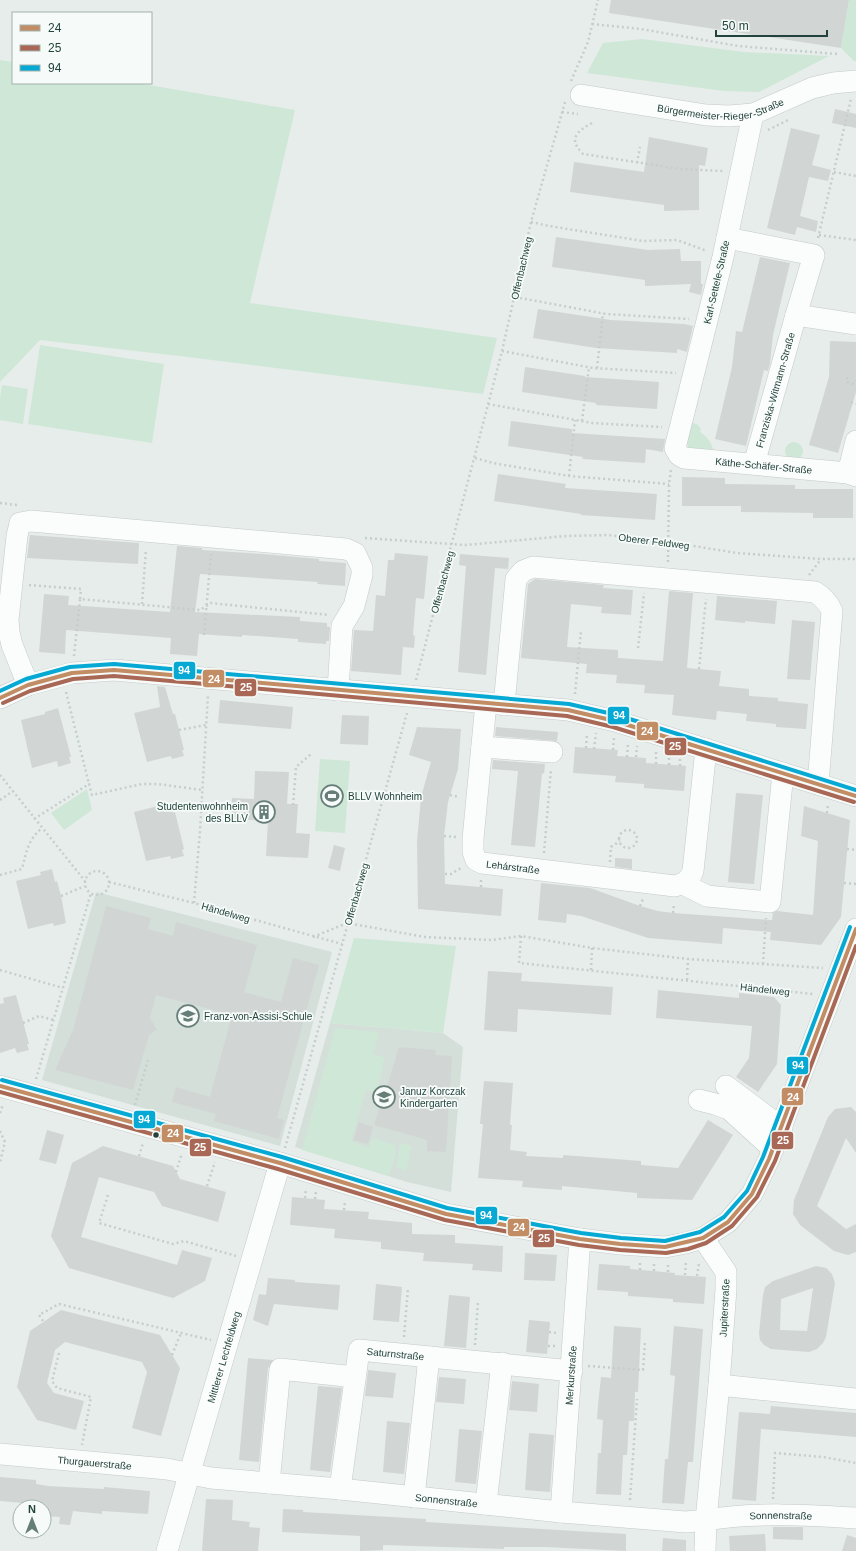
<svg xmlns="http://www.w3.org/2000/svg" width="856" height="1551" font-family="Arial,sans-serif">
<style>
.built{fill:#d4dfda}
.green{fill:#cfe7d7}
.building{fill:#d1d6d4;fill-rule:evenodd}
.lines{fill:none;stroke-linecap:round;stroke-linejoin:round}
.minor-casing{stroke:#c4cac8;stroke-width:22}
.path{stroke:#c6cecd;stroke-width:2.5;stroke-dasharray:2 3;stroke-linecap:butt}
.minor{stroke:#fbfcfc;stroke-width:21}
.bus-1-casing{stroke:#f6fbf9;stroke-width:7}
.bus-2-casing{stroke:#f6fbf9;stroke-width:7}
.bus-3-casing{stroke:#f6fbf9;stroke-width:7}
.bus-1{stroke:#c28d65;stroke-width:4}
.bus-2{stroke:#a96855;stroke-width:4}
.bus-3{stroke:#05a9d3;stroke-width:4}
.bus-dot{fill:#22433b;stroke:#f6fbf9;stroke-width:1.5}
.labels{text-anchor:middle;stroke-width:3.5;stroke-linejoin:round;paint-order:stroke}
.street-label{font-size:10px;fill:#22433b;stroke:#f6fbf9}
.poi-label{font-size:10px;fill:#22433b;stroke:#f6fbf9;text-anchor:start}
.line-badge{stroke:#f6fbf9;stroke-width:1.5}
.badge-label{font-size:11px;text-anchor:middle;font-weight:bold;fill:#fff}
</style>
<rect width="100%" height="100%" fill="#e7edea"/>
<path class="built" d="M 96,892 L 332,952 L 280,1146 L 42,1080 Z
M 330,1023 L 443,1033 L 463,1047 L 451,1192 L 407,1182 L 295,1147 Z"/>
<path class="green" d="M 849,0 L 856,0 L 856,61 L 854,61 L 841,48 Z
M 642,39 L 744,52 L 829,56 L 759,92 L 724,91 L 587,73 L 603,43 Z
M 0,60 L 13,62 L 13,83 L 137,83 L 295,110 L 250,303 L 497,338 L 483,394 L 188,357 L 40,340 L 0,382 Z
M 40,345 L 164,364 L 152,443 L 28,424 Z
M 2,385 L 28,389 L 23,424 L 0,420 L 0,398 Z
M 692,423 C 696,423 699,425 701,429 L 700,432 C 708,437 712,443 714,453 L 691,450 L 688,447 L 687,440 Z
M785 451a9 9 0 1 1 18 0a9 9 0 1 1-18 0Z
M 320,759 L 350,761 L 345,833 L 315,831 Z
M 87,789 L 92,810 L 64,830 L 51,813 Z
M 354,938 L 456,946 L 443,1033 L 330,1023 Z
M 335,1028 L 379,1032 L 373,1054 L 385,1058 L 377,1092 L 366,1090 L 351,1141 L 369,1148 L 372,1138 L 395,1145 L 396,1153 L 389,1176 L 302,1150 Z
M 400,1143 L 412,1146 L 406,1171 L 396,1167 Z"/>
<path class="building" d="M 611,0 L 849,0 L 841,48 L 609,13 Z
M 835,109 L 856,114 L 856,128 L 832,123 Z
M 791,128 L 820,135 L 812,165 L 831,170 L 828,181 L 809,177 L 800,216 L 818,221 L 816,232 L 797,227 L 795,235 L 767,228 Z
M 649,137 L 708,148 L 705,166 L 699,165 L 699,210 L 664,211 L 664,205 L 570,192 L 574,162 L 644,172 Z
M 556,237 L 648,250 L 680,249 L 681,261 L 701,261 L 701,284 L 703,284 L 701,295 L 689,292 L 691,284 L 645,286 L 645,280 L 552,267 Z
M 760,257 L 790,263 L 773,335 L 770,363 L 768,371 L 764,370 L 746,446 L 715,439 L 732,367 L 736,331 L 742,332 Z
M 538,309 L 611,320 L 684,324 L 693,326 L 687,352 L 677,349 L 677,353 L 596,348 L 533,338 Z
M 830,341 L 856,342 L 856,392 L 838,453 L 809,445 L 829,377 Z
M 525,367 L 585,376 L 585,377 L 659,382 L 657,409 L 596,405 L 596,403 L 522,392 Z
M 511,421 L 572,429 L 572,433 L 665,439 L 663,452 L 646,449 L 645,463 L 582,459 L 583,457 L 508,446 Z
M 498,474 L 566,484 L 565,488 L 657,494 L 655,520 L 581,515 L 581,514 L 494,501 Z
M 682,477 L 725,478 L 725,484 L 795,485 L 795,489 L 853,489 L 853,518 L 813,518 L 813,513 L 741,512 L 741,506 L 682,506 Z
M 30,535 L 139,543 L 138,564 L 27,558 Z
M 177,546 L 202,548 L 202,550 L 263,554 L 319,559 L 319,561 L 346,563 L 345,586 L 317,584 L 318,582 L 200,574 L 195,612 L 300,617 L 300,621 L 327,623 L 327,627 L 330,627 L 329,641 L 326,641 L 326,644 L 298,642 L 298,639 L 242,635 L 242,637 L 199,634 L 197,656 L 170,654 L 171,638 L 66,630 L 65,654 L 39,652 L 44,594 L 69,596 L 68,605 L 170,612 Z
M 395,553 L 428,556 L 424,599 L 416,598 L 413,635 L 415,636 L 414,648 L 403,647 L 401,675 L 351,671 L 354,630 L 373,631 L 376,595 L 385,596 L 388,560 L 394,560 Z
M 460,554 L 509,558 L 508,569 L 495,568 L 486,675 L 458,672 L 466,566 L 459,565 Z
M 535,579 L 604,585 L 603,588 L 633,590 L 631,615 L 601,613 L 602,607 L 571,604 L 567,647 L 618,650 L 618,658 L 663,661 L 669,591 L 693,593 L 687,668 L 721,671 L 719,686 L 749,689 L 749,696 L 778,698 L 778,701 L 808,704 L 806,729 L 776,727 L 776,724 L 746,721 L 747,714 L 717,711 L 716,720 L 672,715 L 674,695 L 644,693 L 645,685 L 616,683 L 617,675 L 586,673 L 587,664 L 521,658 L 528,584 Z
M 717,596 L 777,601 L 775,624 L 745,621 L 745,623 L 715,620 Z
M 792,620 L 815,622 L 810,680 L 787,679 Z
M 157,686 L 165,687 L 173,714 L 175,714 L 184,750 L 182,750 L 184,756 L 172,759 L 171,756 L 147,762 L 134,713 L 160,707 Z
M 220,700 L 293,707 L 291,729 L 218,723 Z
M 58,708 L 71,757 L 69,757 L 71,763 L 58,767 L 57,761 L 32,768 L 21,720 L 45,714 L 45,712 Z
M 342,715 L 369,716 L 368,745 L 340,744 Z
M 417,727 L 461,729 L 458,769 L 448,802 L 444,836 L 445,884 L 503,889 L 501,916 L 418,909 L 417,842 L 421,797 L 431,762 L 409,755 Z
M 496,727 L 558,732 L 557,741 L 495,736 Z
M 575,747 L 618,750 L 617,756 L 646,758 L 646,763 L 686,766 L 684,791 L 644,788 L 644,784 L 615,782 L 616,776 L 573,773 Z
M 493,760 L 545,764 L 544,774 L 542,773 L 535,847 L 511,845 L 518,771 L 492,769 Z
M 255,771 L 289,772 L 287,804 L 298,804 L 296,833 L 310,834 L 308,858 L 266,856 L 268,821 L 231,819 L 232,798 L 254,799 Z
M 736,793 L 763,795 L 754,884 L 728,882 Z
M 170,803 L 173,813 L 175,812 L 184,849 L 182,850 L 184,856 L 171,859 L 170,856 L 146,861 L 134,812 Z
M 804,806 L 850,820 L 841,917 L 821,945 L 770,940 L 771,932 L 723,928 L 722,944 L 648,938 L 581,916 L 567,914 L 566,923 L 538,920 L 541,883 L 590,888 L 640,906 L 658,911 L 673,913 L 772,920 L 773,913 L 777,911 L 813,915 L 818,841 L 801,836 Z
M 334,845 L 345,848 L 340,871 L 328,868 Z
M 615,858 L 632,859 L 632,869 L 615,867 Z
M 52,869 L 55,882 L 57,881 L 61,896 L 66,923 L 54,926 L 53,923 L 28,929 L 16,881 L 41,875 L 40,872 Z
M 106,906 L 151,918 L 148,929 L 173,936 L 176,922 L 257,945 L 244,992 L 281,1002 L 293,958 L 319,965 L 277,1118 L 284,1120 L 279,1139 L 214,1121 L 216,1114 L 172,1102 L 176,1087 L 210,1097 L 232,1015 L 156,995 L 150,1018 L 157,1030 L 149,1035 L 133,1090 L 55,1070 L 73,1030 Z
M 488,971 L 522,973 L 521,981 L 613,987 L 611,1015 L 518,1009 L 517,1032 L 484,1030 Z
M 658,990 L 739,998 L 739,993 L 774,997 L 781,1005 L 777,1064 L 758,1092 L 736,1077 L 749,1058 L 752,1026 L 656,1018 Z
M 16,995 L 29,1044 L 27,1044 L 29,1050 L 17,1053 L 15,1048 L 0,1053 L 0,1004 L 4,1003 L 3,998 Z
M 399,1047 L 436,1050 L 435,1055 L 452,1056 L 446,1152 L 427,1151 L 427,1140 L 374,1125 L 381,1102 L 382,1103 Z
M 484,1081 L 513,1083 L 510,1125 L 512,1125 L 510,1150 L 527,1152 L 526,1156 L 563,1158 L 563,1155 L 641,1161 L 641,1165 L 678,1168 L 708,1120 L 733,1135 L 692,1200 L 637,1198 L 637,1193 L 562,1186 L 562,1190 L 522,1187 L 523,1181 L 478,1178 L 483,1124 L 480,1124 Z
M 851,1107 L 856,1112 L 856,1153 L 846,1138 L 817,1206 L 846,1229 L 856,1224 L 856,1252 L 848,1255 L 834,1251 L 800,1225 L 793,1214 L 794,1200 L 828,1117 L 835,1109 Z
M 359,1122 L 373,1127 L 368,1144 L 353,1140 Z
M 47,1130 L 64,1135 L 56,1164 L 39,1160 Z
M 103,1146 L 173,1166 L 180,1179 L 226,1192 L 218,1222 L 162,1206 L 154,1192 L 99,1177 L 81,1237 L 177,1265 L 182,1250 L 212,1258 L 205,1281 L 173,1298 L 69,1268 L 51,1236 L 72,1163 Z
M 292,1197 L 325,1200 L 324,1209 L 369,1212 L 368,1219 L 412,1223 L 412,1234 L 455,1235 L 455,1243 L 503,1246 L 502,1272 L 472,1270 L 473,1264 L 423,1261 L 424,1253 L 381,1249 L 381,1242 L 334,1238 L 335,1229 L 290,1225 Z
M 525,1253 L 557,1255 L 555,1281 L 524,1280 Z
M 599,1264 L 630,1266 L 630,1269 L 675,1273 L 675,1275 L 706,1277 L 704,1304 L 673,1302 L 673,1299 L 628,1296 L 628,1292 L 597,1290 Z
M 816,1266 L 826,1268 L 832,1274 L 835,1283 L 826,1337 L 823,1343 L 817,1349 L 809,1352 L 771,1349 L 764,1345 L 760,1340 L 759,1333 L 763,1295 L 765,1287 L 773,1281 ZM 813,1288 L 807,1331 L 780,1330 L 781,1299 Z
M 268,1278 L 295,1280 L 295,1282 L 340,1285 L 338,1310 L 274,1304 L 268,1326 L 253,1320 L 259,1294 L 266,1295 Z
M 376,1284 L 402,1287 L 399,1322 L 373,1320 Z
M 449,1295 L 470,1297 L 466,1348 L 444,1346 Z
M 61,1310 L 160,1335 L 180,1368 L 161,1436 L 132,1428 L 147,1372 L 142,1362 L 65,1342 L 55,1350 L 47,1383 L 54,1393 L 84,1401 L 76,1430 L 37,1420 L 17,1387 L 30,1331 Z
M 529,1320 L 550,1322 L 547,1354 L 526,1352 Z
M 614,1326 L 641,1328 L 638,1392 L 635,1392 L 634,1421 L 629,1421 L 627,1455 L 623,1455 L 621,1495 L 596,1494 L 598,1453 L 601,1453 L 603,1420 L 597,1419 L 598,1405 L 601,1377 L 611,1378 Z
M 674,1326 L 703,1329 L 693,1462 L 688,1462 L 684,1504 L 662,1503 L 665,1459 L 668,1459 L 675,1376 L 670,1375 Z
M 248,1358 L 273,1360 L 268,1368 L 259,1462 L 239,1460 Z
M 368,1370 L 396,1373 L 393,1398 L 365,1396 Z
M 439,1377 L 466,1379 L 464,1404 L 436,1402 Z
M 512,1381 L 539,1384 L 537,1412 L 509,1410 Z
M 318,1386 L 342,1388 L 330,1472 L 310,1470 Z
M 771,1406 L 856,1413 L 856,1437 L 761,1429 L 756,1501 L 732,1499 L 739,1412 L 770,1414 Z
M 387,1421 L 410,1423 L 404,1474 L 383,1472 Z
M 459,1429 L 482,1431 L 476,1484 L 455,1482 Z
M 529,1433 L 554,1435 L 550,1492 L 525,1490 Z
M 0,1477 L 36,1480 L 36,1484 L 48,1486 L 104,1489 L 104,1487 L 150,1491 L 148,1514 L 102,1511 L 102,1514 L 73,1511 L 70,1525 L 59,1524 L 60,1517 L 44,1516 L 44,1507 L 34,1507 L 34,1504 L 0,1501 Z
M 206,1499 L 233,1500 L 232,1520 L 250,1522 L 249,1527 L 260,1528 L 258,1551 L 202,1551 Z
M 283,1509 L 303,1510 L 303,1512 L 426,1519 L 426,1522 L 626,1534 L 626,1551 L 545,1547 L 504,1547 L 504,1549 L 383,1545 L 383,1550 L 360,1551 L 360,1536 L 282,1532 Z
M 773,1527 L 803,1527 L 803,1540 L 773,1539 Z
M 765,1534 L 766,1551 L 730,1551 L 729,1536 Z
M 847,1535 L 856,1538 L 856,1551 L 842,1551 Z
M 663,1538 L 686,1540 L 686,1551 L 662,1551 Z"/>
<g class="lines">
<g class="minor-casing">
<g id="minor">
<path id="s1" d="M 581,95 L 706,115 L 729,116 L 753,114 L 812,88 L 833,83 L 856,81"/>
<path id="s2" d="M 753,114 L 723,257 L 675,448 L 679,455 L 684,458 L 848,473 L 856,476"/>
<path d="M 727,238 L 814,255 L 796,315 L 856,324"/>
<path id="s3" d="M 754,464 L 796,315"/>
<path d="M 848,473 L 856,441"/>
<path d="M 28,685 L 12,645 L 9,632 L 8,620 L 17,536 L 20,523 L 31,521 L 346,549 L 355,553 L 362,568 L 362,575 L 354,606 L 342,626 L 338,690"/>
<path d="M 0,698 L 28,685 L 72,673 L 114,670 L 568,710 L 615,721 L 856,796"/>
<path id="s4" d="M 486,703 L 473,839 L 473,852 L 476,860 L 482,863 L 675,886 C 685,883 689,881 693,871 L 706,749"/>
<path d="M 504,705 L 516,579 L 523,571 L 533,567 L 815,592 C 823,597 828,602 832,611 L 818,784"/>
<path d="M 482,747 L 552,752"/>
<path d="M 683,884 L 707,896 L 770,902 L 783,773"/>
<path d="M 0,1086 L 280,1163 L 446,1214 L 580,1239 L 620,1244 L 665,1247 L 686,1243 L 703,1238 L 728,1222 L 752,1194 L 769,1159 L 856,929"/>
<path d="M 726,1086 L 782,1128"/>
<path d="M 699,1100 L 715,1104 L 729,1109 L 773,1149"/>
<path d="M 703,1238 L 726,1272 L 726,1289 L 719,1385"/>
<path id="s5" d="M 0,1454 L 167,1469 L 211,1478 L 340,1489 L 561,1512 L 686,1522 L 706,1520 L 719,1385 L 856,1399"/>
<path d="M 269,1483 L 280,1369 L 355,1377"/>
<path id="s6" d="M 340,1489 L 359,1350 L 572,1371"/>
<path d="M 414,1497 L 429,1357"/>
<path d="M 486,1504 L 502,1363"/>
<path id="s7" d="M 561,1512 L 580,1239"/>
<path id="s8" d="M 167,1551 L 280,1163"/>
<path id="s9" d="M 705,1551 L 706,1520 C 755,1512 807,1515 856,1518"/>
</g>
</g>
<path class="path" d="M 592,24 L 641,29 L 738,46 L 837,54
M 571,81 L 588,42 L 598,0
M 562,112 L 578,114
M 592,123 C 576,132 568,139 583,154 L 681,169 L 723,171
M 768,130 L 790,119
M 637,163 L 640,147
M 834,172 L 856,176
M 531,222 L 549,226 L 643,241 L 677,240 L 707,251
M 819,235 L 856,240
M 818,238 L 851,99
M 515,297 L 606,314 L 689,319
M 502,351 L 593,368 L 676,373
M 597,368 L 603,313
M 847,377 L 847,382 L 856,385
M 851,402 L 856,404
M 488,404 L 592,423 L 662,427
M 582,421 L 589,367
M 475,458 L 493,463 L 569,476 L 669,484
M 569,476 L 575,420
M 0,503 L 17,505
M 365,538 L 465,545 L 566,536 L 608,535 L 669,542 L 737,553 L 821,559 L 856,559
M 668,562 L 669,484 L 671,470
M 809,575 L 821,559
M 29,585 L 81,589 L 80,599 L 200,610 L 211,603 L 329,615
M 142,604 L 146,549
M 204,635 L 211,554
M 638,648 L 644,593
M 74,656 L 80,599
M 699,669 L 706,599
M 416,680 L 502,351 L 531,222 L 565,102
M 66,692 L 89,784
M 575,694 L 581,630
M 179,730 L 206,725
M 586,748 L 587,733
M 594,749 L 596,733
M 613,750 L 614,738
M 627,757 L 628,743
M 636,757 L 637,746
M 656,764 L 656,752
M 669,765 L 669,755
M 680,766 L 680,758
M 0,775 L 85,881
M 450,795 L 459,797
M 0,800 L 13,791
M 293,805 L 296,767 L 311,754
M 827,813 L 828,804
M 34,819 L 89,784 L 92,795 L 142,784 L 158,784 L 202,790
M619 839a9 9 0 1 1 18 0a9 9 0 1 1-18 0Z
M 444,836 L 456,837
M 847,849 L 856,850
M 544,853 L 551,769
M 610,862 L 611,847 L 620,841
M85 883a12 12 0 1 1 24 0a12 12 0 1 1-24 0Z
M 445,874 L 451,874 L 461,868
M 0,875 L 22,869 C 27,851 27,841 42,828
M 109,882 L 194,903 L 342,944
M 844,883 L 856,884
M 481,887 L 481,880
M 61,896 L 85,886
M 194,903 L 200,831 L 208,695
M 640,906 L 643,899
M 673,913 L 674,904
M 521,936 L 519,963 L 813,994
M 313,937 L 347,923 L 425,937 L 492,940 L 521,936 L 592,948 L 688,959 L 823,968
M 763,964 L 766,918
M 0,970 L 63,988
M 591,970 L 592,948
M 687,980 L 688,959
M 23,1023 L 39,1016 L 54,1020
M 36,1079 L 91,893
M 135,1105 L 148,1060
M 0,1113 L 3,1104
M 0,1131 L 5,1142 L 0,1162
M 285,1148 L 407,713
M 139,1156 L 143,1143
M 176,1172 L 182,1153
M 207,1186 L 215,1162
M 108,1195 L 99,1223 L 173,1244 L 184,1241 L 236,1256
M 305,1198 L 306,1188
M 315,1199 L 316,1191
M 344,1210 L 345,1201
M 640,1270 L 640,1263
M 654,1271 L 654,1264
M 668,1272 L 668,1265
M 685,1275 L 686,1260
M 697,1276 L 699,1263
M 43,1321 L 39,1315 L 59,1304 L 211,1340
M 549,1332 L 557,1333
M 404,1337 L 408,1288
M 475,1345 L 478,1301
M 548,1346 L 556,1346
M 59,1353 L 52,1381 L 57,1388 L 91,1397 L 82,1445
M 172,1355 L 181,1333
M 588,1366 L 643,1370 L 645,1342
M 773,1499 L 775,1453 L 823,1457 L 856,1463
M 630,1500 L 637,1399"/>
<use href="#minor" class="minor"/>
<g class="bus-1-casing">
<path id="bus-1" d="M 0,698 L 28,685 L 72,673 L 114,670 L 568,710 L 615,721 L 856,796
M 0,1086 L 280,1163 L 446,1214 L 580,1239 L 620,1244 L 665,1247 L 703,1238 L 728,1222 L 752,1194 L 769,1159 L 856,929"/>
</g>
<g class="bus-2-casing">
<path id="bus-2" d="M 3,703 L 30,691 L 73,679 L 114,676 L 567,716 L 613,727 L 854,802
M 0,1092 L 278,1169 L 445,1220 L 579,1245 L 620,1250 L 666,1253 L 688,1249 L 706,1243 L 732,1226 L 757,1197 L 775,1161 L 856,946"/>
</g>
<g class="bus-3-casing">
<path id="bus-3" d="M 0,691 L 26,679 L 70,667 L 114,664 L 569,704 L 617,715 L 856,790
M 2,1080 L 282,1157 L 447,1208 L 581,1233 L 621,1238 L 665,1241 L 700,1232 L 724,1217 L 747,1191 L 763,1157 L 850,927"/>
</g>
<use href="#bus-1" class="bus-1"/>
<use href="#bus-2" class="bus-2"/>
<use href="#bus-3" class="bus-3"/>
</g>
<defs>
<g id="stadium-ring" transform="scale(1.15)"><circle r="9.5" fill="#f6fbf9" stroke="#677e78" stroke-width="1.5"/><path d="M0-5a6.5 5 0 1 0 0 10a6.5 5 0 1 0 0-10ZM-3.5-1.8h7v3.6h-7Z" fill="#677e78"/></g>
<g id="building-ring" transform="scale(1.15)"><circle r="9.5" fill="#f6fbf9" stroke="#677e78" stroke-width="1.5"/><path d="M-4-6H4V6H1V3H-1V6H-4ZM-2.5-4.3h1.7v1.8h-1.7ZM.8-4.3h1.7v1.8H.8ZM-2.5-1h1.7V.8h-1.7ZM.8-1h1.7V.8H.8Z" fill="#677e78"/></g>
<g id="school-ring" transform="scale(1.15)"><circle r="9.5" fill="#f6fbf9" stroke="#677e78" stroke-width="1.5"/><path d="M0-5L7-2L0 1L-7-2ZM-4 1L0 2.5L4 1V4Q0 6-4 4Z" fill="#677e78"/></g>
</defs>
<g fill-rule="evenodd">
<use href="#stadium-ring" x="332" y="796"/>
<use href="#building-ring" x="264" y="812"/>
<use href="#school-ring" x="188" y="1016"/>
<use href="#school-ring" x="384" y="1097"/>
</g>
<circle class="bus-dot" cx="156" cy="1135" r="3.5"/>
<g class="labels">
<g class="street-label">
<text dy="4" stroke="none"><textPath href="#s1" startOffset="142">Bürgermeister-Rieger-Straße</textPath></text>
<text transform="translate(521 268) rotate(-77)" y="4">Offenbachweg</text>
<text transform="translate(716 282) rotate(-77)" y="4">Karl-Settele-Straße</text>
<text dy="4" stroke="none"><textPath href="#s3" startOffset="77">Franziska-Witmann-Straße</textPath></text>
<text dy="4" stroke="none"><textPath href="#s2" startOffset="437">Käthe-Schäfer-Straße</textPath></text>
<text transform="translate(654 541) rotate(7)" y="4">Oberer Feldweg</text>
<text transform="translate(442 582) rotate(-75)" y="4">Offenbachweg</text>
<text dy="4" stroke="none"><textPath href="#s4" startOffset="196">Lehárstraße</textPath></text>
<text transform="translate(356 894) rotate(-74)" y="4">Offenbachweg</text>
<text transform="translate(226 912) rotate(16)" y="4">Händelweg</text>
<text transform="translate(765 989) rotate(6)" y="4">Händelweg</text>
<text transform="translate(724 1308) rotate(-87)" y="4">Jupiterstraße</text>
<text dy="4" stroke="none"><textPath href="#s6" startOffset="177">Saturnstraße</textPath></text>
<text dy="4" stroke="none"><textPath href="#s8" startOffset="202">Mittlerer Lechfeldweg</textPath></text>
<text dy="4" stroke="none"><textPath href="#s7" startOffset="137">Merkurstraße</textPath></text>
<text dy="4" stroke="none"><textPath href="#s5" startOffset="95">Thurgauerstraße</textPath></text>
<text dy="4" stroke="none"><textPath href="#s5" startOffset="449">Sonnenstraße</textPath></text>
<text dy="4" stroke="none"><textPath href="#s9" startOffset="106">Sonnenstraße</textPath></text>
</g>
<g class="poi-label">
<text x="348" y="800">BLLV Wohnheim</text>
<text x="248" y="810" text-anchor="end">Studentenwohnheim<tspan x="248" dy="12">des BLLV</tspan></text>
<text x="204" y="1020">Franz-von-Assisi-Schule</text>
<text x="400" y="1095">Januz Korczak<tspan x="400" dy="12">Kindergarten</tspan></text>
</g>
</g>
<g class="line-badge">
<rect x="173" y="661" width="23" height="19" rx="4" fill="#05a9d3"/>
<rect x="202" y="669" width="23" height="19" rx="4" fill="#c28d65"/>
<rect x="234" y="678" width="23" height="19" rx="4" fill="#a96855"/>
<rect x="607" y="706" width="23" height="19" rx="4" fill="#05a9d3"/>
<rect x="636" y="721" width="23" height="20" rx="4" fill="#c28d65"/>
<rect x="664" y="737" width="23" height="19" rx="4" fill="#a96855"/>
<rect x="786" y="1056" width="23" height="19" rx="4" fill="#05a9d3"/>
<rect x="781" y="1087" width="23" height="19" rx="4" fill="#c28d65"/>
<rect x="133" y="1110" width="23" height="19" rx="4" fill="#05a9d3"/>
<rect x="161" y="1124" width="23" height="19" rx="4" fill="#c28d65"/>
<rect x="771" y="1131" width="23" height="19" rx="4" fill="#a96855"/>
<rect x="189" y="1138" width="23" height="19" rx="4" fill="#a96855"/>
<rect x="475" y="1206" width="23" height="19" rx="4" fill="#05a9d3"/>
<rect x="507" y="1218" width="23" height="19" rx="4" fill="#c28d65"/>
<rect x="532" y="1229" width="23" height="19" rx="4" fill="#a96855"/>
</g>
<g class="badge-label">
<text x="184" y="674">94</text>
<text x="214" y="683">24</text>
<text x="246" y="691">25</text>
<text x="619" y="719">94</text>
<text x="647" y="735">24</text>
<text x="675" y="750">25</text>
<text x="798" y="1069">94</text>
<text x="793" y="1101">24</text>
<text x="144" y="1123">94</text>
<text x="173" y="1137">24</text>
<text x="783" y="1144">25</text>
<text x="200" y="1151">25</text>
<text x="486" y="1219">94</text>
<text x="519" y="1231">24</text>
<text x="544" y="1242">25</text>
</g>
<rect x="12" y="12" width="140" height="72" fill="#f6fbf9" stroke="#a1b1ad"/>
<rect x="20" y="25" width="20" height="6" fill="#c28d65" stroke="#a1b1ad"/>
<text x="48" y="32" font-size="12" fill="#22433b">24</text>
<rect x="20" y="45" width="20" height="6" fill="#a96855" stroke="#a1b1ad"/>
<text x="48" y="52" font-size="12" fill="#22433b">25</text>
<rect x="20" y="65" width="20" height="6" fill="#05a9d3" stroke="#a1b1ad"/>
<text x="48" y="72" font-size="12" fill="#22433b">94</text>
<g transform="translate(32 1519)"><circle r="19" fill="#f6fbf9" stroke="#a1b1ad"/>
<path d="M0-3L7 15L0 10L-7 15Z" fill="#677e78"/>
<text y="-6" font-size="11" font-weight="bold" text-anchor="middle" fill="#22433b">N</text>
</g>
<path d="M716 30v6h111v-6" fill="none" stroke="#22433b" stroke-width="2"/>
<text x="722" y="30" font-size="12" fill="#22433b" stroke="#f6fbf9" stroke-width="3" paint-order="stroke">50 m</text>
</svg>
